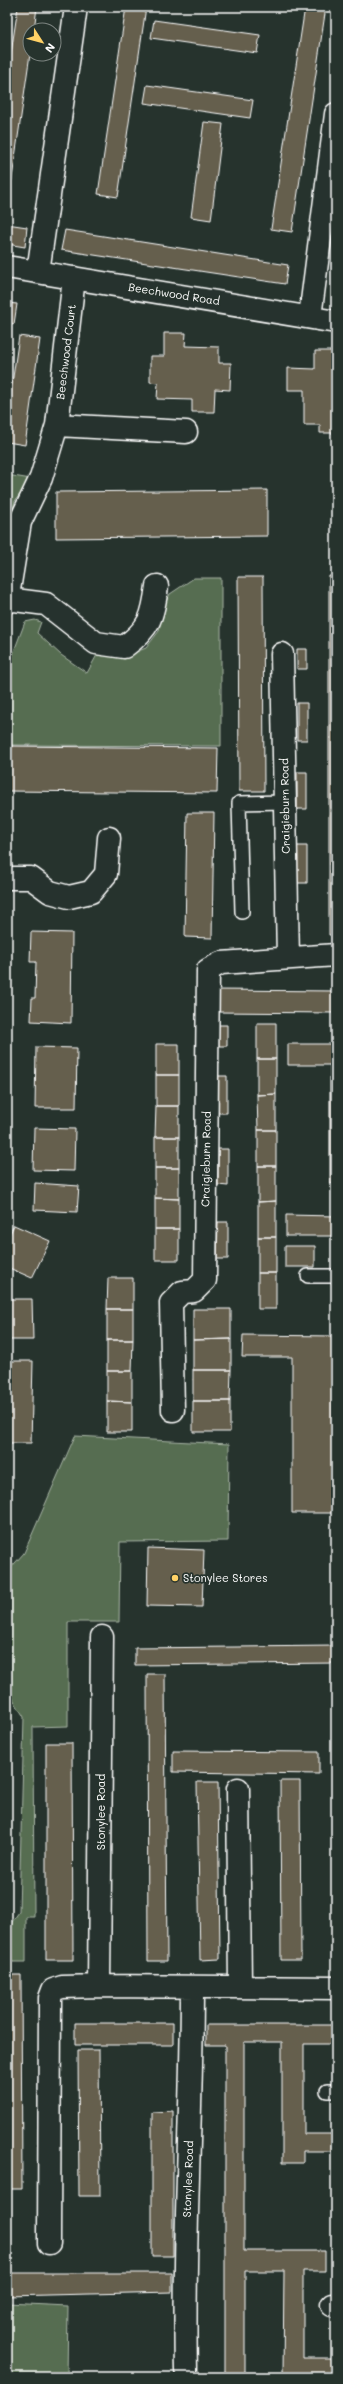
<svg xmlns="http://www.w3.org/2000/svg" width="343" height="2384" font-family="Mali,sans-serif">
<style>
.green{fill:#566d51;stroke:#aab6a8}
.building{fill:#655f4e;stroke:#fff}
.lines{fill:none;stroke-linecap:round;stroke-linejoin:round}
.lane-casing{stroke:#fff;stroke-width:16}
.street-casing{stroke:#fff;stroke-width:25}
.lane{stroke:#26332d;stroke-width:13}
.street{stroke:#26332d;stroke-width:22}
.poi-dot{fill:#ffd166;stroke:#26332d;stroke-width:1.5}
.labels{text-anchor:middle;stroke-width:3.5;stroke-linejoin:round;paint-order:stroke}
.street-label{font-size:11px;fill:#fff;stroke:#26332d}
.poi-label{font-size:11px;fill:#fff;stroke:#26332d;text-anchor:start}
</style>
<rect width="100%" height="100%" fill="#26332d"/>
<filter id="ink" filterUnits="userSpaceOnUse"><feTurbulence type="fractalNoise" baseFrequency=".025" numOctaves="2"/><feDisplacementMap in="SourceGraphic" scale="8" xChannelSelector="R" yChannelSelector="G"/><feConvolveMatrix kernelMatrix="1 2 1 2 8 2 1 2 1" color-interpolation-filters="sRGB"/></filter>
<g filter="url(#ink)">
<path class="green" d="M 7,475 L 31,479 L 15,501 L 7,534 Z
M 194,578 L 221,578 L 221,746 L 8,745 L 11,659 L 25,622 L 35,620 L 41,622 L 37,633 L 61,655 L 87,673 L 97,655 L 123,657 L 146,648 L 159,631 L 163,607 L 170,594 Z
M 75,1436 L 229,1444 L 228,1541 L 120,1542 L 119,1622 L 68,1622 L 68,1726 L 33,1727 L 34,1917 L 26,1917 L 26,1962 L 7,1962 L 7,1929 L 19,1912 L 24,1717 L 7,1689 L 7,1572 L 24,1553 Z
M 7,2303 L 68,2306 L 67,2377 L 7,2377 Z"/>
<path class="building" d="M 18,7 L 37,7 L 34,30 L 30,30 L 30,54 L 10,192 L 7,192 L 7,79 Z
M 126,7 L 146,7 L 118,197 L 98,194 Z
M 305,7 L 326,7 L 292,232 L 271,229 Z
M 154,20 L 260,35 L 257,53 L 151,38 Z
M 147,85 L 253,100 L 250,118 L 144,103 Z
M 204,122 L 223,124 L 211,220 L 191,217 Z
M 7,224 L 27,227 L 25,247 L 7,244 Z
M 65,230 L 288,265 L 285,284 L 61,250 Z
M 7,303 L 17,304 L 14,324 L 7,323 Z
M 164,333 L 186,333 L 185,346 L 219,347 L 219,363 L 231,363 L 230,390 L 215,389 L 214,412 L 192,412 L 192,400 L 157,399 L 158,383 L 150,382 L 150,356 L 164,356 Z
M 19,336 L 40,339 L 25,445 L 7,442 L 7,418 Z
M 315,351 L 336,351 L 336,433 L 320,433 L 320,425 L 304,425 L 304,390 L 288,390 L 288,368 L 315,369 Z
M 267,490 L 267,536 L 56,538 L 56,492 Z
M 329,576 L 336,576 L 336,935 L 329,935 Z
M 238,577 L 263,577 L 264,791 L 239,791 Z
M 297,649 L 307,649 L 307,669 L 297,669 Z
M 297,703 L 307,703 L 307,740 L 297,740 Z
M 9,746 L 218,748 L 217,793 L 8,791 Z
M 297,772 L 307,772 L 307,809 L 297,809 Z
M 187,813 L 214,813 L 212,938 L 185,937 Z
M 297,846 L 307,846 L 307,883 L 297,883 Z
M 31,932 L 72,933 L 71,1023 L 31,1021 L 32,998 L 35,998 L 36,962 L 30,962 Z
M 215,990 L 336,991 L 336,1013 L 215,1012 Z
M 257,1023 L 276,1023 L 276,1059 L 257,1059 Z
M 217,1025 L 227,1025 L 227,1046 L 217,1046 Z
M 156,1044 L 179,1044 L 179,1075 L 156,1075 Z
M 288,1044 L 336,1044 L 336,1182 L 330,1183 L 330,1065 L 288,1065 Z
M 36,1047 L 77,1048 L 76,1108 L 35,1108 Z
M 257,1059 L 276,1059 L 276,1094 L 257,1095 Z
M 156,1075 L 179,1075 L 179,1106 L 156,1106 Z
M 217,1076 L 227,1076 L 227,1113 L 217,1113 Z
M 276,1094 L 276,1130 L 258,1130 L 257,1095 Z
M 156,1106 L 179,1106 L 179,1137 L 155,1137 Z
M 34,1128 L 75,1129 L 74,1171 L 33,1170 Z
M 258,1130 L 276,1130 L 276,1166 L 258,1166 Z
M 155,1137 L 179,1137 L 179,1168 L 155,1168 Z
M 218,1149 L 228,1149 L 228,1186 L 218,1185 Z
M 258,1166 L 276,1166 L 276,1201 L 258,1202 Z
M 155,1168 L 179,1168 L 179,1199 L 155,1198 Z
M 35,1183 L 79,1186 L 77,1212 L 34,1210 Z
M 155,1198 L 179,1199 L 179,1229 L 155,1229 Z
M 276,1201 L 276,1237 L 258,1237 L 258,1202 Z
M 286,1215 L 336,1216 L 336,1236 L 286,1236 Z
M 218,1222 L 228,1222 L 228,1259 L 217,1259 Z
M 14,1225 L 50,1241 L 32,1278 L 7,1267 L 7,1240 Z
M 155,1229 L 179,1229 L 179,1260 L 155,1260 Z
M 258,1237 L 276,1237 L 276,1273 L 258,1273 Z
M 285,1246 L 315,1246 L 315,1267 L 285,1267 Z
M 258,1273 L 276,1273 L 276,1309 L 258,1309 Z
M 108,1278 L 133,1278 L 133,1309 L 107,1309 Z
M 7,1299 L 32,1299 L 33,1340 L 7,1340 Z
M 107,1309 L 133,1309 L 133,1340 L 107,1340 Z
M 193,1309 L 231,1309 L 231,1339 L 193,1340 Z
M 243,1335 L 336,1336 L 336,1357 L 333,1357 L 333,1513 L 292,1513 L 292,1357 L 242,1357 Z
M 231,1339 L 231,1370 L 193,1370 L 193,1340 Z
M 107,1340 L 133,1340 L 132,1371 L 107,1371 Z
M 7,1361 L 33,1361 L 31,1443 L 7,1443 Z
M 193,1370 L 231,1370 L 230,1401 L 193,1401 Z
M 107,1371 L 132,1371 L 132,1402 L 107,1401 Z
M 107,1401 L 132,1402 L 132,1432 L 107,1432 Z
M 193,1401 L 230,1401 L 230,1432 L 193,1432 Z
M 148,1548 L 204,1550 L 202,1607 L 147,1606 Z
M 336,1646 L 336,1663 L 135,1665 L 135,1648 Z
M 147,1674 L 165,1674 L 167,1961 L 148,1961 Z
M 46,1743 L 72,1743 L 73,1960 L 46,1960 Z
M 173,1751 L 319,1752 L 319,1774 L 173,1772 Z
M 280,1781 L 300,1781 L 301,1960 L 281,1960 Z
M 197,1782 L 218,1782 L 220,1959 L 200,1960 Z
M 333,1864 L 336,1864 L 336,1972 L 334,1972 Z
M 7,1975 L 21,1975 L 22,2189 L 7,2189 Z
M 75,2023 L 173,2023 L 173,2045 L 75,2045 Z
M 206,2025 L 336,2025 L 336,2044 L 304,2044 L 304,2134 L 336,2134 L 336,2151 L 303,2151 L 303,2163 L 282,2163 L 282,2042 L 244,2042 L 244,2251 L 325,2251 L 325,2271 L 303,2271 L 303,2358 L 336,2358 L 336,2377 L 283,2377 L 284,2271 L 245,2271 L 245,2377 L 225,2377 L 225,2045 L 206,2045 Z
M 78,2050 L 99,2050 L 100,2196 L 79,2196 Z
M 173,2111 L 173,2256 L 152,2256 L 152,2112 Z
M 7,2273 L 172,2273 L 172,2292 L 7,2296 Z"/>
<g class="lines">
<g class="lane-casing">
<path id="lane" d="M 242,912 L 239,803 L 286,802
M 308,1276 L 336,1276
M 327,2091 L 336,2091"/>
</g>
<g class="street-casing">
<path id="street" d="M 7,267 L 336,322
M 38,272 L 76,7
M 310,317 L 336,114
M 57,425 L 186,432
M 7,599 L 46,604 L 96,643 L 124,647 C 150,628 153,617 157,586
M 7,602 L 20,522 L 41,478 L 57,425 L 74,278
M 282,654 L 288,958
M 7,878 L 31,878 L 50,892 L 69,897 L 91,892 L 106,874 L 109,838
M 173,1410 L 171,1303 L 182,1292 L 194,1291 L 205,1280 L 208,970 L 221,963 L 336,955
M 238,1789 L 240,1986
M 99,1986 L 102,1637
M 49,2243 L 50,1998 L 53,1990 L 62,1987 L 99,1986 L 336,1988
M 332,2305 L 336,2305
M 186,2370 C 183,2243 192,2116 192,1988"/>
</g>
<use href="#lane" class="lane"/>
<use href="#street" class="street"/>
</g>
</g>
<circle class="poi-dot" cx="175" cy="1578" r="4"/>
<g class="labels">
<g class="street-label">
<text transform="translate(174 294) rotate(9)" y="4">Beechwood Road</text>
<text transform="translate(66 352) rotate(-83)" y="4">Beechwood Court</text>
<text transform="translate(285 806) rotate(-91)" y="4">Craigieburn Road</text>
<text transform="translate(206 1159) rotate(-89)" y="4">Craigieburn Road</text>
<text transform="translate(101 1812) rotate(-90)" y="4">Stonylee Road</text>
<text transform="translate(188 2179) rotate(-88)" y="4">Stonylee Road</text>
</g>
<g class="poi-label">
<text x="183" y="1582">Stonylee Stores</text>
</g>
</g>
<rect width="343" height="2384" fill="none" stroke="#26332d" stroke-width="24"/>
<rect x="12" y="12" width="319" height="2360" fill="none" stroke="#fff" stroke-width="1.5" filter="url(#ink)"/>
<g transform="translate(42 42) rotate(126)"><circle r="19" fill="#26332d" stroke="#7d8581"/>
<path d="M0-3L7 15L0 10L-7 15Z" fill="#ffd166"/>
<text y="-6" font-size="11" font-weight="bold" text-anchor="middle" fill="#ffffff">N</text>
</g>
</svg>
